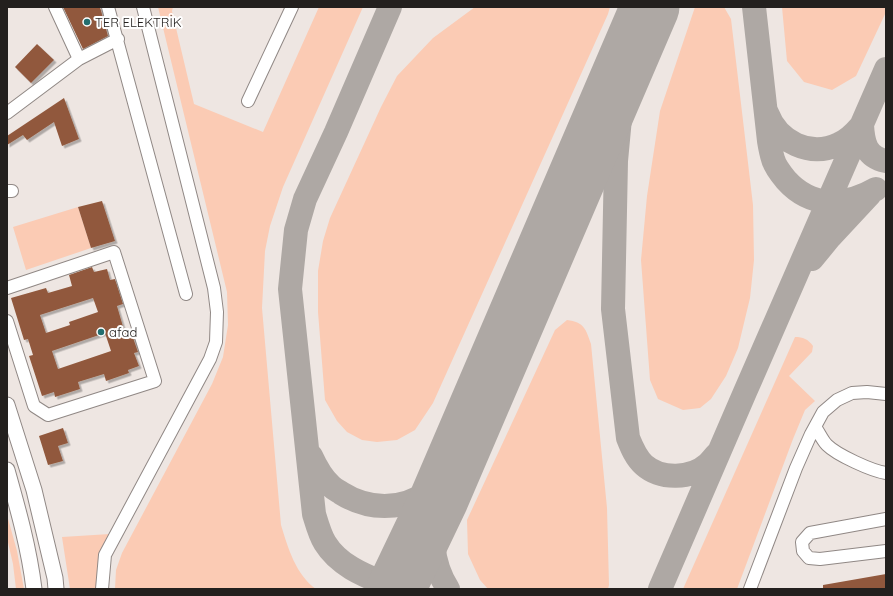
<svg xmlns="http://www.w3.org/2000/svg" width="893" height="596" font-family="Quicksand,sans-serif">
<style>
.green{fill:#fbcbb4}
.lines{fill:none;stroke-linecap:round;stroke-linejoin:round}
.taxiway{stroke:#aea8a4;stroke-width:24}
.runway{stroke:#aea8a4;stroke-width:59}
.building{fill:#91593d;fill-rule:evenodd;filter:url(#shadow)}
.minor-casing{stroke:#908885;stroke-width:14}
.major-casing{stroke:#908885;stroke-width:17}
.minor{stroke:#fff;stroke-width:12}
.major{stroke:#fff;stroke-width:15}
.poi-dot{fill:#236e6f;stroke:#fff;stroke-width:1.5}
.labels{text-anchor:middle;stroke-width:4;stroke-linejoin:round;paint-order:stroke}
.poi-label{font-size:13px;fill:#23201e;stroke:#fff;text-anchor:start}
</style>
<defs>
<filter id="shadow"><feDropShadow dx="2.5" dy="2.5" stdDeviation="0" flood-color="#0004"/></filter>
</defs>
<rect width="100%" height="100%" fill="#eee6e2"/>
<path class="green" d="M 158,7 L 173,7 L 172,11 L 194,104 L 263,132 L 319,7 L 363,7 L 283,187 L 270,226 L 265,251 L 262,308 L 281,525 C 288,548 296,575 316,589 L 115,589 L 116,570 L 122,553 L 212,384 L 223,357 L 228,325 L 227,292 Z
M 475,7 L 610,7 L 608,14 L 433,403 L 415,430 L 397,440 L 377,442 L 362,440 L 347,432 L 337,421 L 325,400 L 318,312 L 318,271 L 323,241 L 330,218 L 381,107 L 397,76 L 433,38 Z
M 695,7 L 724,7 L 731,19 L 753,205 L 754,260 L 750,298 L 738,348 L 726,376 L 711,399 L 700,408 L 683,410 L 658,399 L 650,380 L 641,260 L 647,196 L 660,111 Z
M 782,7 L 886,7 L 886,12 L 856,76 L 832,90 L 804,82 L 787,61 Z
M 78,207 L 91,248 L 26,270 L 13,227 Z
M 567,320 C 584,322 586,329 591,344 L 607,508 L 609,585 L 608,589 L 488,589 L 480,580 L 468,554 L 467,520 L 555,330 Z
M 795,337 C 803,337 808,339 813,346 L 812,352 L 789,376 L 815,401 L 805,410 L 793,439 L 737,589 L 683,589 Z
M 7,515 L 17,551 L 24,589 L 16,589 L 13,564 L 7,538 Z
M 110,534 L 101,551 L 97,567 L 97,589 L 70,589 L 62,537 Z"/>
<g class="lines">
<path class="taxiway" d="M 390,7 L 336,132 L 305,199 L 296,230 L 290,289 L 314,514 C 317,524 320,535 325,543 C 341,569 372,578 397,589
M 754,7 L 769,141 C 770,147 771,153 773,159 C 775,167 781,174 786,180 C 811,208 845,207 876,189
M 625,65 L 616,161 L 613,309 L 628,438 C 632,448 636,458 644,465 C 661,480 691,479 708,464 C 711,461 714,457 717,454
M 767,113 C 778,142 810,158 839,144 C 848,140 854,134 860,127
M 862,125 C 863,143 866,157 886,161
M 812,259 L 830,237 L 870,194
M 311,456 C 316,467 322,478 331,486 C 334,489 338,491 341,493 C 368,510 401,511 428,492 C 441,484 448,470 457,457
M 448,589 C 431,563 429,528 439,499 C 442,491 446,484 449,476
M 660,589 C 734,415 811,243 886,69"/>
<path class="runway" d="M 396,589 L 439,499 L 650,7"/>
</g>
<path class="building" d="M 63,7 L 100,7 L 108,36 L 83,49 Z
M 37,44 L 54,60 L 31,83 L 15,67 Z
M 64,98 L 79,139 L 62,146 L 54,122 L 27,140 L 23,135 L 7,145 L 7,136 Z
M 102,201 L 115,241 L 91,248 L 78,207 Z
M 92,267 L 94,272 L 107,269 L 110,280 L 115,279 L 123,304 L 117,306 L 124,330 L 130,329 L 138,352 L 134,353 L 139,366 L 128,370 L 129,373 L 106,381 L 104,374 L 78,382 L 80,389 L 55,397 L 54,392 L 42,396 L 29,356 L 33,355 L 28,339 L 24,340 L 11,298 L 46,288 L 48,293 L 72,286 L 69,275 ZM 93,298 L 98,312 L 69,322 L 70,325 L 46,333 L 40,315 ZM 105,333 L 111,351 L 58,369 L 52,351 Z
M 63,428 L 68,443 L 58,446 L 63,461 L 48,465 L 39,436 Z
M 886,574 L 886,589 L 823,589 L 823,585 Z"/>
<g class="lines">
<g class="minor-casing">
<path id="minor" d="M 55,7 L 79,59
M 108,7 L 186,294
M 248,101 L 292,7
M 7,113 L 79,59 L 118,39
M 7,191 L 12,191
M 7,288 L 114,252 L 155,381 L 48,415 L 34,406 L 7,321
M 815,427 C 819,432 822,440 827,445 C 837,455 872,471 886,473
M 886,519 L 810,533 L 802,542 L 803,551 L 809,558 L 820,559 L 886,551
M 102,589 L 105,555 L 210,359 L 216,342 L 217,312 L 214,288 L 143,7
M 750,589 L 796,468 L 811,434 L 823,412 L 837,400 L 852,393 L 867,392 L 886,394"/>
</g>
<g class="major-casing">
<path id="major" d="M 7,405 L 34,490 L 55,578 L 56,589
M 7,470 C 18,509 29,548 34,589"/>
</g>
<use href="#minor" class="minor"/>
<use href="#major" class="major"/>
</g>
<g class="poi-dot">
<circle cx="87" cy="22" r="4"/>
<circle cx="101" cy="332" r="4"/>
</g>
<g class="labels">
<g class="poi-label">
<text x="95" y="27">TER ELEKTRİK</text>
<text x="109" y="337">afad</text>
</g>
</g>
<rect width="893" height="596" fill="none" stroke="#23201e" stroke-width="16"/>
</svg>
